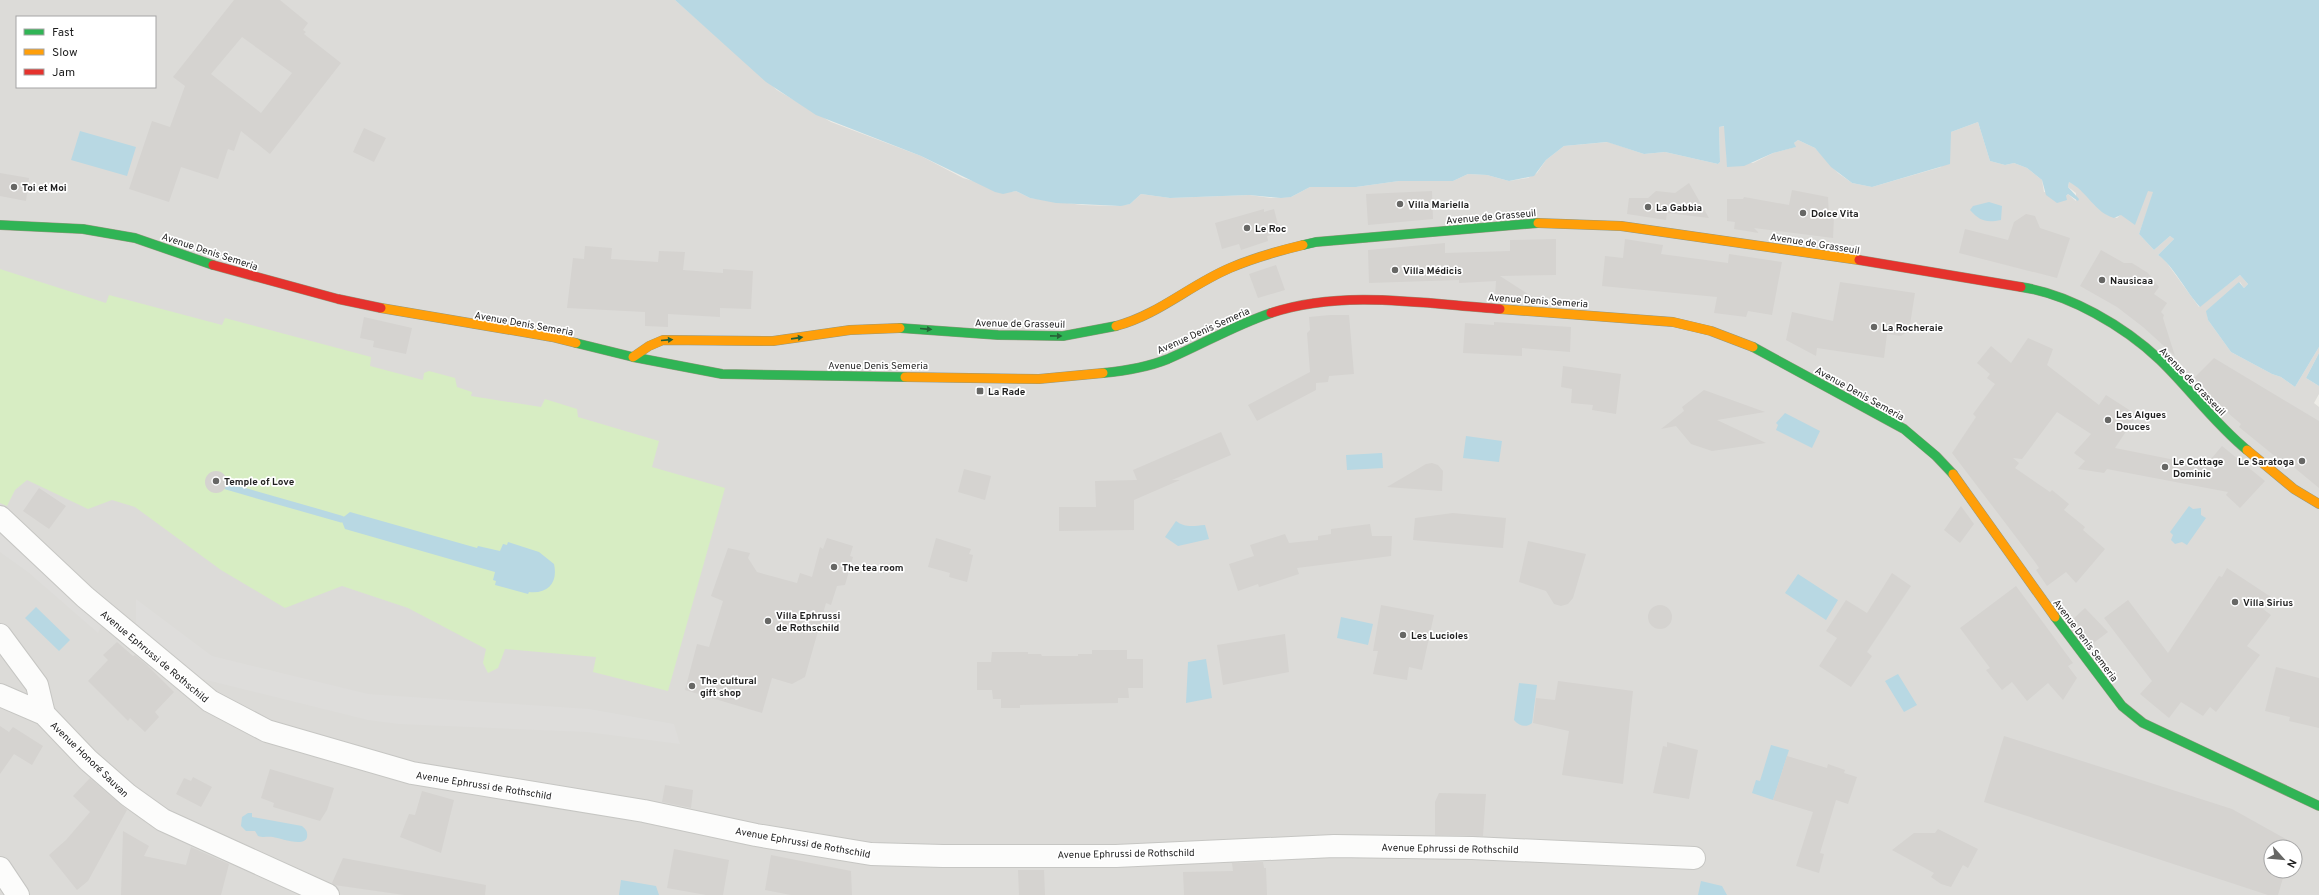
<svg xmlns="http://www.w3.org/2000/svg" width="2319" height="895" font-family="Overpass,sans-serif">
<style>
.residential{fill:#dcdbd8;fill-rule:evenodd}
.grass{fill:#d7edc3}
.parking{fill:#dedddb}
.water{fill:#b8d8e3}
.lines{fill:none;stroke-linecap:round;stroke-linejoin:round}
.stream{stroke:#b8d8e3;stroke-width:7}
.building{fill:#d5d3d0;fill-rule:evenodd}
.street-casing{stroke:#c6c6c3;stroke-width:24}
.fast-casing{stroke:#94987e;stroke-width:10}
.slow-casing{stroke:#94987e;stroke-width:10}
.jam-casing{stroke:#94987e;stroke-width:10}
.street{stroke:#fcfcfb;stroke-width:22}
.fast{stroke:#30b455;stroke-width:9}
.slow{stroke:#ff9f0a;stroke-width:9}
.jam{stroke:#e5322d;stroke-width:9}
.oneway{fill:#276237}
.poi-dot{fill:#676765;stroke:#fff;stroke-width:1.5}
.labels{text-anchor:middle;stroke-width:3.5;stroke-linejoin:round;paint-order:stroke}
.poi-label{font-size:10px;font-weight:bold;fill:#1f1f1f;stroke:#fff;text-anchor:start}
.street-label{font-size:10px;fill:#1f1f1f;stroke:#fff}
</style>
<rect width="100%" height="100%" fill="#edece7"/>
<path class="residential" d="M 0,0 L 675,0 L 777,90 L 831,122 L 921,156 L 963,178 L 1011,192 L 1016,191 L 1030,198 L 1082,205 L 1115,206 L 1130,204 L 1141,194 L 1170,198 L 1249,195 L 1271,198 L 1291,197 L 1310,187 L 1356,187 L 1399,181 L 1453,181 L 1468,174 L 1487,175 L 1509,181 L 1515,180 L 1528,178 L 1537,173 L 1546,160 L 1564,146 L 1608,142 L 1644,154 L 1665,152 L 1718,164 L 1720,162 L 1719,127 L 1725,126 L 1727,162 L 1753,163 L 1773,153 L 1795,147 L 1794,143 L 1798,140 L 1815,148 L 1838,173 L 1852,183 L 1872,187 L 1941,167 L 1951,132 L 1978,122 L 1990,161 L 2005,165 L 2014,163 L 2027,168 L 2042,180 L 2044,192 L 2066,196 L 2068,194 L 2076,201 L 2076,193 L 2068,187 L 2069,182 L 2076,185 L 2107,215 L 2117,218 L 2148,190 L 2154,192 L 2139,234 L 2154,250 L 2170,236 L 2174,239 L 2158,255 L 2164,259 L 2199,307 L 2240,275 L 2248,284 L 2244,288 L 2240,282 L 2207,313 L 2208,320 L 2231,352 L 2272,374 L 2281,377 L 2295,387 L 2319,347 L 2319,353 L 2306,378 L 2319,386 L 2319,394 L 2314,403 L 2319,407 L 2319,895 L 0,895 ZM 17,17 L 155,17 L 155,87 L 17,87 ZM 2271,847 L 2295,847 L 2295,871 L 2271,871 Z"/>
<path class="grass" d="M 0,269 L 106,303 L 109,295 L 222,325 L 225,318 L 371,357 L 370,366 L 423,380 L 424,373 L 429,371 L 455,378 L 457,387 L 472,392 L 471,396 L 541,407 L 545,399 L 577,409 L 578,417 L 659,441 L 652,467 L 725,488 L 668,691 L 593,672 L 596,657 L 505,649 L 498,668 L 488,673 L 483,663 L 486,649 L 408,608 L 342,586 L 285,608 L 221,570 L 135,507 L 112,500 L 88,509 L 27,480 L 15,490 L 7,506 L 0,503 Z"/>
<path class="parking" d="M 0,518 L 107,613 L 98,633 L 28,572 L 0,552 Z
M 136,599 L 212,656 L 368,694 L 589,709 L 674,724 L 680,744 L 587,732 L 399,724 L 368,720 L 198,678 L 181,668 L 136,623 Z"/>
<path class="water" d="M 675,0 L 2319,0 L 2319,347 L 2295,387 L 2281,377 L 2272,374 L 2231,352 L 2208,320 L 2206,311 L 2239,282 L 2244,288 L 2248,284 L 2240,275 L 2200,307 C 2186,292 2173,265 2158,255 L 2174,239 L 2170,236 L 2154,250 L 2139,234 L 2153,192 L 2148,191 L 2135,225 L 2121,215 L 2114,218 C 2095,213 2086,190 2069,182 L 2068,187 L 2079,199 L 2078,201 L 2068,194 L 2066,196 L 2067,200 L 2057,203 L 2046,195 L 2042,180 L 2027,168 L 2014,163 L 2005,165 L 1990,161 L 1978,122 L 1951,132 L 1950,164 L 1872,187 L 1852,183 L 1831,167 L 1815,148 L 1798,140 L 1794,143 L 1796,147 L 1773,153 L 1744,166 L 1727,167 L 1724,126 L 1719,127 L 1720,162 L 1718,164 L 1665,152 L 1644,154 L 1607,142 L 1564,146 L 1546,160 L 1534,176 L 1509,181 L 1487,175 L 1468,174 L 1453,181 L 1399,181 L 1356,187 L 1310,187 L 1291,197 L 1281,198 L 1249,195 L 1170,198 L 1141,194 L 1130,204 L 1121,206 L 1056,203 L 1030,198 L 1016,191 L 1003,194 L 995,192 L 921,156 L 816,115 L 766,82 Z
M 80,131 L 136,147 L 127,176 L 71,160 Z
M 1989,202 L 2002,206 L 2001,220 C 1986,223 1980,221 1970,210 L 1973,206 Z
M 2319,353 L 2319,386 L 2306,378 Z
M 1785,413 L 1820,431 L 1812,448 L 1776,430 L 1778,425 L 1776,423 Z
M 1466,436 L 1502,441 L 1499,462 L 1463,458 Z
M 1382,453 L 1383,468 L 1347,470 L 1346,455 Z
M 2189,506 L 2193,509 L 2201,508 L 2201,515 L 2206,518 L 2187,545 L 2182,542 L 2175,544 L 2171,540 L 2173,535 L 2170,532 Z
M 350,512 L 477,548 L 478,546 L 500,551 L 503,544 L 507,545 L 508,542 L 539,552 L 554,564 C 558,582 549,594 529,592 L 528,594 L 495,585 L 496,581 L 493,580 L 495,572 L 345,529 L 341,519 Z
M 1176,521 C 1185,528 1193,526 1205,525 L 1209,539 L 1178,546 L 1165,537 Z
M 1798,574 L 1838,600 L 1826,620 L 1785,593 Z
M 36,607 L 70,640 L 59,651 L 25,618 Z
M 1341,617 L 1373,624 L 1368,645 L 1337,638 Z
M 1206,659 L 1212,698 L 1186,703 L 1188,662 Z
M 1898,674 L 1917,705 L 1904,712 L 1885,681 Z
M 1519,683 L 1537,685 L 1532,723 C 1526,728 1519,726 1514,720 Z
M 1771,745 L 1789,750 L 1773,800 L 1752,793 L 1756,780 L 1760,781 Z
M 248,813 L 252,813 L 252,817 L 302,826 C 304,828 307,830 307,833 C 310,850 280,838 273,837 C 267,836 264,838 258,836 L 255,831 L 246,831 L 241,826 L 242,817 Z
M 621,880 L 656,886 L 659,895 L 619,895 Z
M 1701,881 L 1722,886 L 1727,895 L 1698,895 Z"/>
<g class="lines">
<path class="stream" d="M 226,486 L 341,519"/>
</g>
<path class="building" d="M 234,0 L 280,0 L 308,23 L 303,30 L 306,32 L 304,34 L 341,63 L 270,154 L 241,131 L 234,151 L 228,149 L 218,179 L 181,167 L 169,202 L 129,189 L 152,121 L 170,127 L 185,86 L 173,77 ZM 242,37 L 292,73 L 261,113 L 211,74 Z
M 364,128 L 386,138 L 374,162 L 353,152 Z
M 0,173 L 29,178 L 26,201 L 0,196 Z
M 1689,183 L 1709,218 L 1667,213 L 1666,220 L 1627,214 L 1629,198 L 1648,198 L 1656,191 L 1675,193 Z
M 1792,190 L 1828,197 L 1829,217 L 1834,217 L 1833,238 L 1754,228 L 1759,233 L 1734,229 L 1735,222 L 1727,221 L 1727,199 L 1743,199 L 1744,197 L 1789,205 Z
M 1432,191 L 1433,219 L 1368,225 L 1366,194 Z
M 1264,209 L 1264,212 L 1274,209 L 1280,233 L 1267,236 L 1268,241 L 1241,250 L 1239,244 L 1222,249 L 1215,223 Z
M 2026,214 L 2035,216 L 2040,228 L 2070,238 L 2057,278 L 1959,253 L 1965,229 L 2008,240 L 2014,222 Z
M 1556,239 L 1556,275 L 1500,276 L 1537,300 L 1495,297 L 1496,281 L 1459,283 L 1459,280 L 1369,283 L 1368,250 L 1445,243 L 1445,253 L 1510,251 L 1510,240 Z
M 1625,239 L 1663,245 L 1661,254 L 1728,263 L 1729,254 L 1782,262 L 1772,315 L 1748,311 L 1746,317 L 1714,313 L 1717,297 L 1602,286 L 1605,256 L 1623,258 Z
M 585,246 L 612,248 L 611,259 L 658,262 L 659,251 L 685,252 L 683,270 L 723,273 L 723,269 L 753,271 L 751,309 L 720,308 L 720,317 L 668,314 L 668,327 L 645,326 L 645,312 L 567,308 L 573,258 L 584,259 Z
M 2101,250 L 2124,263 L 2132,263 L 2148,273 L 2159,287 L 2154,294 L 2167,303 L 2161,312 L 2164,315 L 2163,318 L 2175,356 L 2143,327 L 2117,307 L 2080,286 Z
M 1276,265 L 1285,290 L 1258,298 L 1249,274 Z
M 1840,282 L 1915,293 L 1909,331 L 1901,336 L 1887,334 L 1884,358 L 1817,348 L 1816,356 L 1786,340 L 1792,312 L 1833,321 Z
M 1330,315 L 1349,315 L 1354,374 L 1329,376 L 1328,382 L 1316,383 L 1316,390 L 1257,421 L 1248,405 L 1310,372 L 1307,333 L 1310,330 L 1309,317 Z
M 364,317 L 412,328 L 406,354 L 373,347 L 374,341 L 360,338 Z
M 1494,322 L 1571,327 L 1570,352 L 1522,348 L 1522,356 L 1463,353 L 1465,323 L 1494,325 Z
M 2028,338 L 2053,349 L 2047,365 L 2099,405 L 2106,395 L 2137,415 L 2115,448 L 2205,466 L 2222,446 L 2265,481 L 2240,508 L 2226,495 L 2228,492 L 2107,469 L 2104,473 L 2078,469 L 2085,461 L 2074,453 L 2091,434 L 2057,412 L 2022,459 L 2013,458 L 2019,463 L 2015,468 L 2050,492 L 2052,490 L 2069,504 L 2064,510 L 2085,527 L 2083,530 L 2105,549 L 2076,583 L 2066,572 L 2047,586 L 2036,570 L 2039,568 L 2035,562 L 1952,453 L 1976,417 L 1973,414 L 1995,384 L 1987,378 L 1990,374 L 1977,363 L 1991,346 L 2011,363 Z
M 2214,358 L 2319,421 L 2319,488 L 2284,459 L 2282,462 L 2239,427 L 2241,424 L 2216,403 L 2194,378 Z
M 1563,366 L 1621,374 L 1616,414 L 1592,410 L 1593,405 L 1571,403 L 1572,389 L 1561,387 Z
M 1704,390 L 1765,412 L 1717,420 L 1766,443 L 1712,451 L 1691,444 L 1676,426 L 1661,429 L 1684,411 L 1682,407 Z
M 1221,432 L 1231,455 L 1172,480 L 1180,480 L 1134,500 L 1134,530 L 1059,531 L 1059,507 L 1096,507 L 1095,481 L 1137,480 L 1133,470 Z
M 1432,463 L 1438,465 L 1443,471 L 1442,491 L 1387,487 L 1426,464 Z
M 964,469 L 991,476 L 985,500 L 958,492 Z
M205 482a11 11 0 1 1 22 0a11 11 0 1 1-22 0Z
M 39,488 L 66,506 L 49,529 L 23,511 Z
M 1961,506 L 1974,524 L 1960,543 L 1944,530 Z
M 1453,513 L 1506,518 L 1503,548 L 1413,540 L 1415,518 Z
M 1370,524 L 1372,536 L 1392,536 L 1391,556 L 1297,568 L 1299,574 L 1259,587 L 1258,584 L 1238,591 L 1229,564 L 1254,556 L 1250,545 L 1285,534 L 1289,543 L 1318,540 L 1318,536 L 1331,534 L 1331,529 Z
M 827,538 L 853,546 L 850,556 L 853,557 L 845,585 L 837,586 L 831,605 L 826,603 L 805,677 L 792,684 L 772,678 L 762,713 L 685,690 L 697,644 L 709,647 L 723,601 L 711,596 L 728,548 L 750,553 L 748,558 L 757,572 L 797,583 L 800,573 L 812,577 L 820,547 L 823,549 Z
M 936,538 L 971,549 L 969,554 L 973,555 L 967,582 L 949,577 L 950,573 L 928,567 Z
M 1528,541 L 1586,554 L 1573,598 L 1568,604 L 1561,606 L 1554,604 L 1546,591 L 1519,582 Z
M 2227,568 L 2271,597 L 2263,609 L 2271,615 L 2247,646 L 2260,655 L 2216,712 L 2210,707 L 2203,716 L 2181,702 L 2169,718 L 2140,694 L 2152,681 L 2104,618 L 2128,600 L 2168,653 L 2219,576 L 2222,577 Z
M 1892,573 L 1911,586 L 1867,652 L 1872,656 L 1851,687 L 1819,666 L 1837,638 L 1826,631 L 1846,600 L 1867,613 Z
M 2016,586 L 2073,663 L 2068,666 L 2077,678 L 2063,700 L 2048,683 L 2027,701 L 2012,682 L 2002,690 L 1986,670 L 1990,668 L 1960,628 Z
M1648 617a12 12 0 1 1 24 0a12 12 0 1 1-24 0Z
M 1381,605 L 1434,615 L 1422,670 L 1409,667 L 1407,680 L 1373,674 L 1378,651 L 1373,651 Z
M 2085,608 L 2108,632 L 2091,645 L 2072,620 Z
M 1285,634 L 1289,672 L 1223,685 L 1217,645 Z
M 117,642 L 133,656 L 135,655 L 147,665 L 174,692 L 155,712 L 159,717 L 145,732 L 130,718 L 128,721 L 88,681 L 108,660 L 103,655 Z
M 1092,650 L 1127,650 L 1127,659 L 1143,659 L 1143,688 L 1128,688 L 1129,698 L 1118,698 L 1118,703 L 1020,705 L 1020,708 L 1001,708 L 1001,699 L 993,699 L 992,690 L 977,690 L 977,662 L 991,662 L 992,652 L 1028,652 L 1028,654 L 1041,654 L 1042,656 L 1078,656 L 1078,654 L 1092,654 Z
M 2276,667 L 2319,678 L 2319,728 L 2289,721 L 2290,717 L 2265,711 Z
M 1558,681 L 1633,691 L 1623,784 L 1562,775 L 1569,731 L 1533,723 L 1536,698 L 1555,700 Z
M 0,726 L 9,732 L 13,727 L 43,746 L 32,765 L 14,754 L 0,774 Z
M 2004,736 L 2232,809 L 2293,843 L 2291,847 L 2271,847 L 2271,871 L 2285,871 L 2278,895 L 2268,895 L 1984,802 Z
M 1667,742 L 1698,750 L 1689,799 L 1653,793 L 1663,746 L 1667,747 Z
M 1787,756 L 1827,768 L 1828,764 L 1845,770 L 1844,773 L 1857,777 L 1848,804 L 1836,800 L 1820,853 L 1824,854 L 1819,873 L 1796,866 L 1813,812 L 1773,800 Z
M 270,769 L 334,788 L 327,810 L 320,821 L 273,807 L 274,803 L 261,798 Z
M 193,777 L 212,787 L 201,807 L 176,794 L 184,778 L 191,781 Z
M 90,778 L 127,810 L 88,881 L 77,890 L 49,855 L 66,840 L 90,812 L 73,796 Z
M 665,785 L 693,790 L 691,808 L 662,802 Z
M 422,791 L 454,800 L 441,853 L 400,837 L 409,814 L 415,815 Z
M 1439,793 L 1486,794 L 1483,836 L 1435,835 L 1435,802 Z
M 1938,829 L 1978,849 L 1968,868 L 1963,865 L 1951,887 L 1941,884 L 1931,877 L 1934,873 L 1892,850 L 1914,833 L 1935,833 Z
M 123,831 L 149,846 L 144,856 L 186,865 L 191,847 L 229,864 L 221,895 L 121,895 Z
M 674,849 L 729,860 L 723,895 L 706,895 L 667,888 Z
M 771,855 L 851,871 L 852,895 L 791,895 L 765,890 Z
M 343,858 L 486,885 L 485,895 L 404,895 L 334,885 L 332,883 Z
M 1263,862 L 1264,868 L 1266,868 L 1267,895 L 1184,895 L 1183,872 L 1233,871 L 1232,863 Z
M 1018,870 L 1044,870 L 1045,895 L 1019,895 Z"/>
<g class="lines">
<g class="street-casing">
<path id="street" d="M 0,517 L 85,597 L 210,701 L 267,731 L 412,773 L 644,811 L 756,835 L 871,854 L 943,856 L 1116,856 L 1334,846 L 1472,848 L 1694,858
M 0,635 L 37,685 L 44,714 L 88,760 L 128,795 L 163,820 L 328,895
M 0,695 L 44,714
M 0,868 L 18,895"/>
</g>
<g class="fast-casing">
<path id="fast" d="M 0,225 L 83,229 L 135,238 L 213,265
M 1303,245 L 1316,242 L 1538,223
M 2021,287 C 2069,294 2124,326 2160,360 C 2190,389 2214,423 2247,450
M 900,328 L 998,335 L 1063,336 L 1116,326
M 576,343 L 633,357 L 722,374 L 905,377
M 1753,347 L 1904,429 L 1936,456 L 1953,474
M 1103,373 C 1124,371 1148,367 1168,359 C 1203,344 1235,325 1271,313
M 2055,617 L 2122,706 L 2143,723 L 2319,806"/>
</g>
<g class="slow-casing">
<path id="slow" d="M 1538,223 L 1621,226 L 1859,260
M 381,308 L 552,337 L 576,343
M 1500,309 L 1673,322 L 1711,331 L 1753,347
M 1116,326 C 1158,315 1190,285 1230,268 C 1253,258 1278,251 1303,245
M 633,357 L 649,346 L 663,340 L 773,341 L 850,330 L 900,328
M 905,377 L 1039,379 L 1103,373
M 2247,450 L 2294,489 L 2319,504
M 1953,474 L 2055,617"/>
</g>
<g class="jam-casing">
<path id="jam" d="M 1859,260 L 2021,287
M 213,265 L 338,299 L 381,308
M 1271,313 C 1344,289 1426,304 1500,309"/>
</g>
<use href="#street" class="street"/>
<use href="#fast" class="fast"/>
<use href="#slow" class="slow"/>
<use href="#jam" class="jam"/>
</g>
<defs><path id="oneway-solid" d="M-6-.8H1V-3.2L6.5 0L1 3.2V.8H-6Z"/></defs>
<g class="oneway">
<use href="#oneway-solid" transform="translate(926 329) rotate(5)"/>
<use href="#oneway-solid" transform="translate(1056 336) rotate(1)"/>
<use href="#oneway-solid" transform="translate(797 338) rotate(-8)"/>
<use href="#oneway-solid" transform="translate(667 340) rotate(-5)"/>
</g>
<g class="poi-dot">
<circle cx="14" cy="187" r="4"/>
<circle cx="1400" cy="204" r="4"/>
<circle cx="1648" cy="207" r="4"/>
<circle cx="1803" cy="213" r="4"/>
<circle cx="1247" cy="228" r="4"/>
<circle cx="1395" cy="270" r="4"/>
<circle cx="2102" cy="280" r="4"/>
<circle cx="1874" cy="327" r="4"/>
<rect x="976" y="387" width="8" height="8" rx="2"/>
<circle cx="2108" cy="420" r="4"/>
<circle cx="2302" cy="461" r="4"/>
<circle cx="2165" cy="467" r="4"/>
<circle cx="216" cy="481" r="4"/>
<circle cx="834" cy="567" r="4"/>
<circle cx="2235" cy="602" r="4"/>
<circle cx="768" cy="621" r="4"/>
<circle cx="1403" cy="635" r="4"/>
<circle cx="692" cy="686" r="4"/>
</g>
<g class="labels">
<g class="poi-label">
<text x="22" y="191">Toi et Moi</text>
<text x="1408" y="208">Villa Mariella</text>
<text x="1656" y="211">La Gabbia</text>
<text x="1811" y="217">Dolce Vita</text>
<text x="1255" y="232">Le Roc</text>
<text x="1403" y="274">Villa Médicis</text>
<text x="2110" y="284">Nausicaa</text>
<text x="1882" y="331">La Rocheraie</text>
<text x="988" y="395">La Rade</text>
<text x="2116" y="418">Les Algues<tspan x="2116" dy="12">Douces</tspan></text>
<text x="2173" y="465">Le Cottage<tspan x="2173" dy="12">Dominic</tspan></text>
<text x="2294" y="465" text-anchor="end">Le Saratoga</text>
<text x="224" y="485">Temple of Love</text>
<text x="842" y="571">The tea room</text>
<text x="2243" y="606">Villa Sirius</text>
<text x="776" y="619">Villa Ephrussi<tspan x="776" dy="12">de Rothschild</tspan></text>
<text x="1411" y="639">Les Lucioles</text>
<text x="700" y="684">The cultural<tspan x="700" dy="12">gift shop</tspan></text>
</g>
<g class="street-label">
<text transform="translate(1491 216) rotate(-5)" y="4">Avenue de Grasseuil</text>
<text transform="translate(1815 243) rotate(9)" y="4">Avenue de Grasseuil</text>
<text transform="translate(210 251) rotate(18)" y="4">Avenue Denis Semeria</text>
<text transform="translate(1538 300) rotate(4)" y="4">Avenue Denis Semeria</text>
<text transform="translate(524 323) rotate(10)" y="4">Avenue Denis Semeria</text>
<text transform="translate(1020 323) rotate(1)" y="4">Avenue de Grasseuil</text>
<text transform="translate(1203 330) rotate(-24)" y="4">Avenue Denis Semeria</text>
<text x="878" y="369">Avenue Denis Semeria</text>
<text transform="translate(2193 381) rotate(46)" y="4">Avenue de Grasseuil</text>
<text transform="translate(1860 393) rotate(29)" y="4">Avenue Denis Semeria</text>
<text transform="translate(2086 640) rotate(53)" y="4">Avenue Denis Semeria</text>
<text transform="translate(155 656) rotate(40)" y="4">Avenue Ephrussi de Rothschild</text>
<text transform="translate(90 759) rotate(44)" y="4">Avenue Honoré Sauvan</text>
<text transform="translate(484 785) rotate(9)" y="4">Avenue Ephrussi de Rothschild</text>
<text transform="translate(803 842) rotate(10)" y="4">Avenue Ephrussi de Rothschild</text>
<text transform="translate(1450 848) rotate(1)" y="4">Avenue Ephrussi de Rothschild</text>
<text transform="translate(1126 853) rotate(-1)" y="4">Avenue Ephrussi de Rothschild</text>
</g>
</g>
<rect x="16" y="16" width="140" height="72" fill="#ffffff" stroke="#a5a5a5"/>
<rect x="24" y="29" width="20" height="6" fill="#30b455" stroke="#a5a5a5"/>
<text x="52" y="36" font-size="12" fill="#1f1f1f">Fast</text>
<rect x="24" y="49" width="20" height="6" fill="#ff9f0a" stroke="#a5a5a5"/>
<text x="52" y="56" font-size="12" fill="#1f1f1f">Slow</text>
<rect x="24" y="69" width="20" height="6" fill="#e5322d" stroke="#a5a5a5"/>
<text x="52" y="76" font-size="12" fill="#1f1f1f">Jam</text>
<g transform="translate(2283 859) rotate(117)"><circle r="19" fill="#ffffff" stroke="#a5a5a5"/>
<path d="M0-3L7 15L0 10L-7 15Z" fill="#676765"/>
<text y="-6" font-size="11" font-weight="bold" text-anchor="middle" fill="#1f1f1f">N</text>
</g>
</svg>
